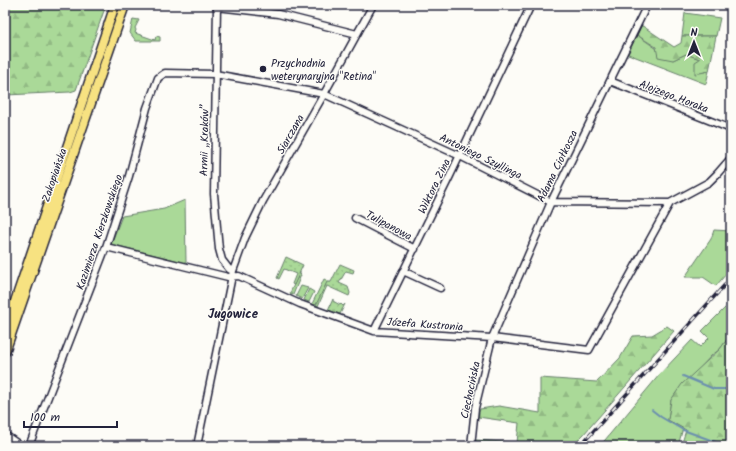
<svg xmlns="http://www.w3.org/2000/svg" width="736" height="451" font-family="Kalam,sans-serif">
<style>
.grass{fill:#aad998;stroke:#667e6a}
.forest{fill:url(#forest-firs);stroke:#667e6a}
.garden{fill:url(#garden-dots);stroke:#667e6a}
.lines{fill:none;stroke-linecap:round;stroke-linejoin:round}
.stream{stroke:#6b8faf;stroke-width:2}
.minor-casing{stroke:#22223b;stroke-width:9}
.major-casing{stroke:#22223b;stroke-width:11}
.minor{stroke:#fdfcf7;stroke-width:6}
.major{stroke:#f7e281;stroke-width:8}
.rail-casing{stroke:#22223b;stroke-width:3.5}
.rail{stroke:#fdfcf7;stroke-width:2;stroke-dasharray:6;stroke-linecap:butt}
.poi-dot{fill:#22223b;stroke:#fdfcf7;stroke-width:1.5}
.labels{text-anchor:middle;stroke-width:3;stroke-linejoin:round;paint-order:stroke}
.poi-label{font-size:11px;fill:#22223b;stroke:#fdfcf7;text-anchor:start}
.street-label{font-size:11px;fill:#22223b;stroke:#fdfcf7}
.quarter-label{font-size:13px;font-weight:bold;fill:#22223b;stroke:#fdfcf7}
</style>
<defs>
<pattern id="forest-firs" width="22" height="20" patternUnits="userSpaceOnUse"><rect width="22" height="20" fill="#aad998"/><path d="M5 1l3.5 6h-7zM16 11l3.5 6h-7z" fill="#92ba84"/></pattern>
<pattern id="garden-dots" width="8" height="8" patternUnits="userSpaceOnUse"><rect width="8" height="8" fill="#aad998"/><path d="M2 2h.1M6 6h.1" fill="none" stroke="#92ba84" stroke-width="1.8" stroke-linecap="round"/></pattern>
</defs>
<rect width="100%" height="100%" fill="#fdfcf7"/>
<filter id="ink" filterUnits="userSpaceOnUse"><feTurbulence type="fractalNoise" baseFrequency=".025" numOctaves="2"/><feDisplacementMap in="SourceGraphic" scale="8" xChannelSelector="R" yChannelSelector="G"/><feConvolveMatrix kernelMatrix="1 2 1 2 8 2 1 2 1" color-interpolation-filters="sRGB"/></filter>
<g filter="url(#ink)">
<path class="grass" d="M 685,13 L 720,18 L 716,36 L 682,36 Z
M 133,19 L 139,20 L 135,28 L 136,30 L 135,33 L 155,40 L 156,36 L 160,37 L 160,41 L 136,41 L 130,33 Z
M 637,35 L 673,60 L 686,54 L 700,59 L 696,73 L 709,71 L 706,84 L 628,54 Z
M 185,200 L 186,263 L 111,244 L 122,216 L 164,209 Z
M 714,230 L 731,231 L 731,268 L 716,286 L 703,277 L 685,277 L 711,239 Z
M 300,272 L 300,274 L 301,275 L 293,295 L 290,293 Z
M 324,279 L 328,281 L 316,305 L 312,304 Z
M 301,286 L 308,288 L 302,299 L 296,296 Z
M 309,289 L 314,292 L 309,302 L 304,300 Z
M 731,302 L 731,334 L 720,349 L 711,356 L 671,400 L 668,420 L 683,428 L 678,446 L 600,446 L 660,374 L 692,340 L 700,347 L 709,338 L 702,331 Z"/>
<path class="forest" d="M 5,5 L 106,5 L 76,90 L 70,92 L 6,95 Z
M 641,25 L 674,47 L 681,43 L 682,36 L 716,36 L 709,71 L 695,74 L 695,62 L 700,59 L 686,54 L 673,60 L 658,57 L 656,47 L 637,35 Z
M 667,326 L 674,331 L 583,435 L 572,446 L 474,446 L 475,440 L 517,443 L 519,423 L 478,417 L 480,409 L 499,406 L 540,413 L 540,378 L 597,382 L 620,358 L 633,336 L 652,335 Z
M 731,334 L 731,446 L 681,446 L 686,430 L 668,420 L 671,400 L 682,384 L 720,349 Z"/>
<path class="garden" d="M 286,257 L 303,265 L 294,285 L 292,284 L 296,274 L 284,269 L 279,279 L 277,278 Z
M 340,264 L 354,270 L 353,273 L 346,271 L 339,283 L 348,287 L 350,293 L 349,296 L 327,286 L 318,306 L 316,305 L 327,282 L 331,282 Z
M 333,299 L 333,301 L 340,305 L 341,304 L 343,306 L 345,304 L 340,314 L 328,310 Z"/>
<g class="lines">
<path class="stream" d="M 683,376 L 714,389 L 731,389
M 652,410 L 661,417 L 683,430 L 727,446"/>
<g class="minor-casing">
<path id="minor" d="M 217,5 L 214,194 L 219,249 L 222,260 L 229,269 L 233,271
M 217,7 L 278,14 L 357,34
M 610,81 L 731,129
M 355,218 L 415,249
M 106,247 L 228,277 L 239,276 L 300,304 L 374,331 L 492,338 L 589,350 L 670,203
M 403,271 L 440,288
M 374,331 L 450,176 L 531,5
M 5,435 L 21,446
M 29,446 L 106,247 L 129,176 L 147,108 L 158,78 L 165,73 L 215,74 L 324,94 L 460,156 L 551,202 L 670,203 L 709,182 L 717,174 L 731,158
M 197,446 L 233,271 L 245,238 L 263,201 L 324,94 L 373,5
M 471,446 L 475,408 L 492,338 L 551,202 L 647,5"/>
</g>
<g class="major-casing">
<path id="major" d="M 5,331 L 115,5
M 5,352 L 125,5"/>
</g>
<use href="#minor" class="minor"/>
<use href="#major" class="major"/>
<g class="rail-casing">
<path id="rail" d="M 580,446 L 731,278"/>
</g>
<use href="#rail" class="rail"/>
</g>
</g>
<circle class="poi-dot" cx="263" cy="69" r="4"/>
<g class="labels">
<g class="poi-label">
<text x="271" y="67">Przychodnia<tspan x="271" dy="13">weterynaryjna "Retina"</tspan></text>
</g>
<g class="street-label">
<text transform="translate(674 96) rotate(21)" y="4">Alojzego Horaka</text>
<text transform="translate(290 134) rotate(-60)" y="4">Siarczana</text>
<text transform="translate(204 140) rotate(-89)" y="4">Armii „Kraków”</text>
<text transform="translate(481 156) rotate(26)" y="4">Antoniego Szyllinga</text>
<text transform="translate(557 166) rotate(-64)" y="4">Adama Ciołkosza</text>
<text transform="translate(54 175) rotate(-71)" y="4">Zakopiańska</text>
<text transform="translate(434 186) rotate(-64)" y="4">Wiktora Zina</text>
<text transform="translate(389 225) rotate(28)" y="4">Tulipanowa</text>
<text transform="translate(99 232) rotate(-71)" y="4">Kazimierza Kierzkowskiego</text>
<text transform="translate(425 324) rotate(4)" y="4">Józefa Kustronia</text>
<text transform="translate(470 390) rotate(-78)" y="4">Ciechocińska</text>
</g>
<g class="quarter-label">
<text x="233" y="318">Jugowice</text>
</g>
</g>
<rect width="736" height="451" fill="none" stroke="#fdfcf7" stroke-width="20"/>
<rect x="10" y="10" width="716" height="431" fill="none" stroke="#22223b" stroke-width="1.5" filter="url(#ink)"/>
<g transform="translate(694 42)" stroke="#fdfcf7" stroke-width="3" paint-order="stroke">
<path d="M0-3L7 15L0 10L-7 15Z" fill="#22223b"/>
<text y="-6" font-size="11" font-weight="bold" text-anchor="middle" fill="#22223b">N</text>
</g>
<path d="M24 421v6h93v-6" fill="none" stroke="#22223b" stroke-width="2"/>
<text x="30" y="421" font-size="12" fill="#22223b" stroke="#fdfcf7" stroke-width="3" paint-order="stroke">100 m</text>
</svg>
